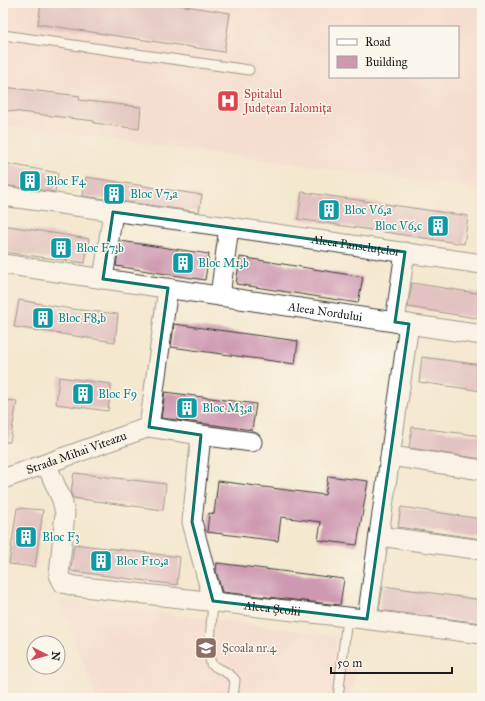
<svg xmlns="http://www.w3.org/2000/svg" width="485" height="701" font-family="'IM FELL Great Primer',serif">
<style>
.built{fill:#f7d0ce;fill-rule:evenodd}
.building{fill:#cd98b0}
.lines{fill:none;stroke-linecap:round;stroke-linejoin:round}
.lane-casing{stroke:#3c3b37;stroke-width:11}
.street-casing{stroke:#3c3b37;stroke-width:21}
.lane{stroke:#fff;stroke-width:9}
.street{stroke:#fff;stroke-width:19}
.marked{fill:none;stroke:#0f766e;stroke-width:3;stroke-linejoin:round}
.labels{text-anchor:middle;stroke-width:3;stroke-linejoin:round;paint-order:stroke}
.health-label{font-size:12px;fill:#be3a42;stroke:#fbf7ec;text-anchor:start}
.culture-label{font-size:12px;fill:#0d838f;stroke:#fbf7ec;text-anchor:start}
.street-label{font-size:12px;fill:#1c1c1c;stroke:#fbf7ec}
.education-label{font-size:12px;fill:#785e54;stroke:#fbf7ec;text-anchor:start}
</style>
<rect width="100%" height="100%" fill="#fbf7ec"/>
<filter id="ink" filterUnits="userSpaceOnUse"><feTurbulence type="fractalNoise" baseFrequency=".025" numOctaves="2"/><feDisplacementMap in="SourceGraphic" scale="8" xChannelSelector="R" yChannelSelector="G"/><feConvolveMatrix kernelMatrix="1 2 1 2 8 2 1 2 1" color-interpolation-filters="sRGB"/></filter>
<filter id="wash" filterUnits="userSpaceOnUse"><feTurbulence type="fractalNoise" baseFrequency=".012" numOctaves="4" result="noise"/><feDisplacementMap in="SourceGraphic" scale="16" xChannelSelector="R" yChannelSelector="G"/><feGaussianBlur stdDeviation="0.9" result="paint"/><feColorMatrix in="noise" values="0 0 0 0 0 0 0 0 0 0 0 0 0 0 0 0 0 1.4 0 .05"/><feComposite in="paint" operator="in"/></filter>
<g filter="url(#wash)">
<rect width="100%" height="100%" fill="#f4e8cf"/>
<path class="built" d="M 3,3 L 482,3 L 482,190 L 443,183 L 3,125 ZM 330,27 L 458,27 L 458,77 L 330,77 Z
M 60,599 L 336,636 L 334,660 L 357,662 L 352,698 L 96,698 Z"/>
<g id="blocks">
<path class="building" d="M 41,3 L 166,3 L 230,13 L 224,52 L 38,24 Z
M 3,87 L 80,96 L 79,100 L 141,107 L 139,129 L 94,123 L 94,121 L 3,110 Z
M 3,163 L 58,173 L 55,192 L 3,185 Z
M 86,177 L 202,195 L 199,212 L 83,196 Z
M 302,192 L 468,216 L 464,244 L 298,219 Z
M 3,225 L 89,239 L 85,263 L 3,252 Z
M 120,241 L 209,254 L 205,280 L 116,266 Z
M 240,257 L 363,277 L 358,303 L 236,284 Z
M 412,283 L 482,294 L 482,319 L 408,307 Z
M 19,300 L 71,309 L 118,314 L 115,342 L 14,327 Z
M 174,324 L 298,341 L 295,364 L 171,347 Z
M 422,357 L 482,365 L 482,391 L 419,382 Z
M 59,377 L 111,384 L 108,411 L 56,404 Z
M 165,392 L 256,404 L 252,430 L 161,418 Z
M 3,400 L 17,401 L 10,442 L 3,442 Z
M 412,427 L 482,436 L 482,459 L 409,448 Z
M 74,473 L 166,484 L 163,510 L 73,498 L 71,493 Z
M 328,476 L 368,481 L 357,545 L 318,540 L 321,522 L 281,517 L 278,541 L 207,532 L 209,513 L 214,514 L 218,481 L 325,495 Z
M 401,507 L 482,519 L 482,539 L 398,527 Z
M 17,508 L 43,510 L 35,567 L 9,564 Z
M 74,544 L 180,557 L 177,585 L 71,571 Z
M 217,563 L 344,579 L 340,605 L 222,592 L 216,571 Z
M 383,586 L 482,600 L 482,623 L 379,610 Z"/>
</g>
</g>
<g filter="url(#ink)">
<use href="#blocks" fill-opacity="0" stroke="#3c3b37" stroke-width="1"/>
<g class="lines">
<g class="lane-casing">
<path id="lane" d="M 3,35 L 249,70
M 213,601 L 209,654 L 211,664 C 220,670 228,671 235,680 L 233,698
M 338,698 L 347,617"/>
</g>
<g class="street-casing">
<g id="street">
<path d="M 3,196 L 229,227 L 220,296"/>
<path id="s1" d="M 229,227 L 482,264"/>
<path id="s2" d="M 3,264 L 482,335"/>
<path d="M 103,279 L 113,212"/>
<path d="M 395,322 L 405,252"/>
<path d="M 149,427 L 168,288"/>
<path d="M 201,435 L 252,442"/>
<path d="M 391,456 L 482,470"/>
<path id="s3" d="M 46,464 L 62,500 L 65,513 L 59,575 L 63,583 L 75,586 L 347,617 L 482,634"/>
<path id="s4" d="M 3,479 L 149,427 L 201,435 L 192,522 L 213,601"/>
<path d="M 379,536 L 482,550"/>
<path d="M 367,619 L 409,324"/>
</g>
</g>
<use href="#lane" class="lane"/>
<use href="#street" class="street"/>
</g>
</g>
<path d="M0 0H485V701H0ZM 113,212 L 405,252 L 395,322 L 409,324 L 367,619 L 213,601 L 192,522 L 201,435 L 149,427 L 168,288 L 103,279 Z" fill="#f4e8cf" fill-opacity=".55" fill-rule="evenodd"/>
<path class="marked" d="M 113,212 L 405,252 L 395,322 L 409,324 L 367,619 L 213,601 L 192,522 L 201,435 L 149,427 L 168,288 L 103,279 Z"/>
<defs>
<g id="hospital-square" transform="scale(1.15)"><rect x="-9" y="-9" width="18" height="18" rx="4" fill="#e0444e" stroke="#fbf7ec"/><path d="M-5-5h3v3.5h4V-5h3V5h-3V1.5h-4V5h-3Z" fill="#fff"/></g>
<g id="building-square" transform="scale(1.15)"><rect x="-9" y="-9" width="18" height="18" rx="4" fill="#0f9aa8" stroke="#fbf7ec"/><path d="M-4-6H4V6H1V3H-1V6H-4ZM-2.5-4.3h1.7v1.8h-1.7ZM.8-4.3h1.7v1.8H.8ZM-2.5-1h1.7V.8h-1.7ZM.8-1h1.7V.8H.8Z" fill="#fff"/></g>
<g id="school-square" transform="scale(1.15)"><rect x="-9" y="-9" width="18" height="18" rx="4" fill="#8d6e63" stroke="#fbf7ec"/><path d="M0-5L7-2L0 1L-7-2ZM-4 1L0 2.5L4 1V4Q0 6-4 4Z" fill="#fff"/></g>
</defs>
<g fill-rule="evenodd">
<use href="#hospital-square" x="228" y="101"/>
<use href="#building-square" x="30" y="181"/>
<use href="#building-square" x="114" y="194"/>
<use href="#building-square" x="329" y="210"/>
<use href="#building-square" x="438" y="226"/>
<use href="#building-square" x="61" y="248"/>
<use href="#building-square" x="183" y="263"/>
<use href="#building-square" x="43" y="318"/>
<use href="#building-square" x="83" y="394"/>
<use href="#building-square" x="187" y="408"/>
<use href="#building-square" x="26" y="537"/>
<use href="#building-square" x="101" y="561"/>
<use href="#school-square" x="206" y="648"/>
</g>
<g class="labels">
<g class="health-label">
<text x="244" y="98">Spitalul<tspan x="244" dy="14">Județean Ialomița</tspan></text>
</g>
<g class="culture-label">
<text x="46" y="185">Bloc F4</text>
<text x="130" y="198">Bloc V7,a</text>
<text x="344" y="214">Bloc V6,a</text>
<text x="422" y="230" text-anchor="end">Bloc V6,c</text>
<text x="76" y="252">Bloc F7,b</text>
<text x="198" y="267">Bloc M1,b</text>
<text x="58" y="322">Bloc F8,b</text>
<text x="98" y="398">Bloc F9</text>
<text x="202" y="412">Bloc M3,a</text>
<text x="42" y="541">Bloc F3</text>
<text x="116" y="565">Bloc F10,a</text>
</g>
<g class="street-label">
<text dy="4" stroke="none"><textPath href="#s1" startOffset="128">Aleea Panseluțelor</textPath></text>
<text dy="4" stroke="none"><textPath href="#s2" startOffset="326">Aleea Nordului</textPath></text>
<text dy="4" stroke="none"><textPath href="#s4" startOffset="78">Strada Mihai Viteazu</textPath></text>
<text dy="4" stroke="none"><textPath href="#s3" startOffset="335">Aleea Școlii</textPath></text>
</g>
<g class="education-label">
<text x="222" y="652">Școala nr.4</text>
</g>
</g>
<rect width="485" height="701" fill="none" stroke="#fbf7ec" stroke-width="16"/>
<rect x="329" y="26" width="130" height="52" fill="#fbf7ec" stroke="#a29f99"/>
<rect x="337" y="39" width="20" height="6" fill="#ffffff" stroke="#a29f99"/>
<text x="365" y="46" font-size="12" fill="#1c1c1c">Road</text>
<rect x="337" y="56" width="20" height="12" fill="#cd98b0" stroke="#a29f99"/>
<text x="365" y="66" font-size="12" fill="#1c1c1c">Building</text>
<g transform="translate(46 655) rotate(96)"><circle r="19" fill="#fbf7ec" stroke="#a29f99"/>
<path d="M0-3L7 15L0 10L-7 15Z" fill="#d1495b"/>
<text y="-6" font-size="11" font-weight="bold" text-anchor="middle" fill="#1c1c1c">N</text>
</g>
<path d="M331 667v6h121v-6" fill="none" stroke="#1c1c1c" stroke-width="2"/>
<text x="337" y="667" font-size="12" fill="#1c1c1c" stroke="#fbf7ec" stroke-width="3" paint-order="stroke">50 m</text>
</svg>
